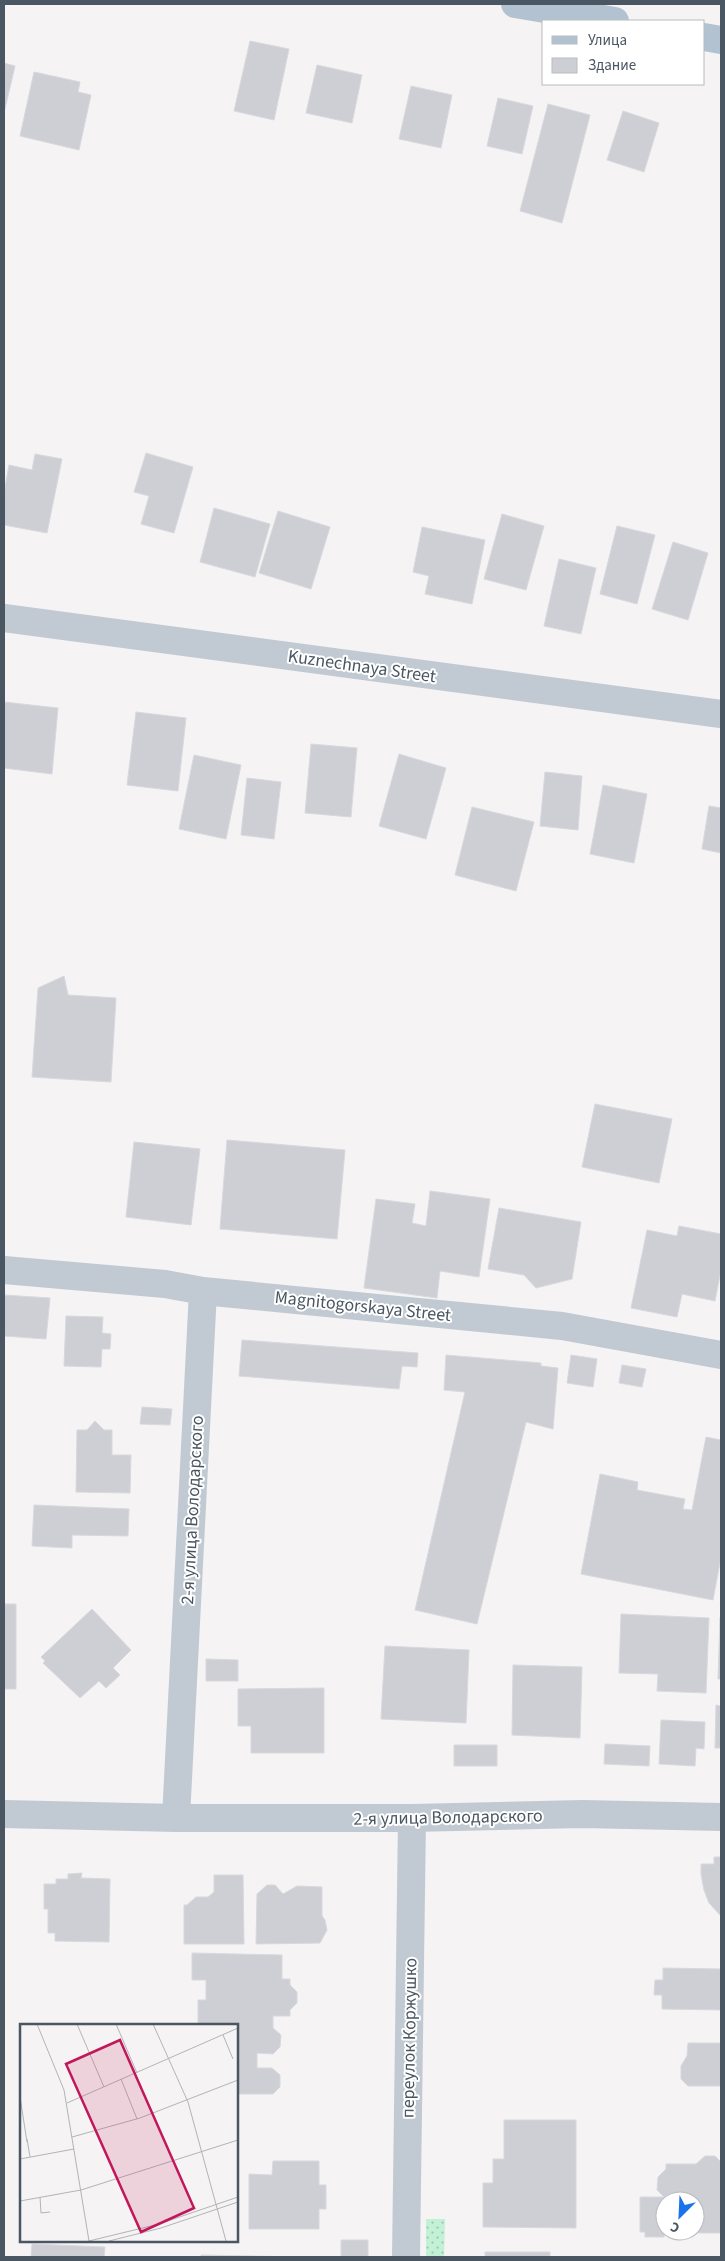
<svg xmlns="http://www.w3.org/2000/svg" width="725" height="2261" font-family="'Source Sans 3',sans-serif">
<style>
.grass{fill:url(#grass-dots)}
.building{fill:#cdcfd5;stroke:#d7d9de;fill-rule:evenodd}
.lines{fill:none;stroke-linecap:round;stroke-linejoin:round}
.street{stroke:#c1cad2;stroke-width:28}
.primary{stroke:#b3c2d1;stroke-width:28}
.labels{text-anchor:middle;stroke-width:4;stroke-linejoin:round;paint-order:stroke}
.street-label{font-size:18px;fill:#4a5661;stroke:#fff}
.inset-road{fill:none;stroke:#b1b4b9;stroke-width:1}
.view{fill:#c2185b;fill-opacity:0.15;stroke:#c2185b;stroke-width:2.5}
.inset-edge{fill:none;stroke:#4a5661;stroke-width:2.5}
</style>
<defs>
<pattern id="grass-dots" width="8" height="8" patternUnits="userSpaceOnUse" patternTransform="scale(1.25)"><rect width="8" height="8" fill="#c3f1d5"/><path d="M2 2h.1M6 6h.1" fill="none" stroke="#a0c6b0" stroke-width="1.8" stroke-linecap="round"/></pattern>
</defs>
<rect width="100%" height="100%" fill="#f5f3f3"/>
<path class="grass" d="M 426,2219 L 445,2219 L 444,2257 L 426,2257 Z"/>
<path class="building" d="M 250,41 L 289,49 L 274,120 L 234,111 Z
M 4,63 L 15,66 L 4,113 Z
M 317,65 L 362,75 L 352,123 L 306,113 Z
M 34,72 L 80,82 L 78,92 L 91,95 L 79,150 L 20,136 Z
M 411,86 L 452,95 L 441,148 L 399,139 Z
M 498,98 L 533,106 L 522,154 L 487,146 Z
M 548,104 L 590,115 L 562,223 L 520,211 Z
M 623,111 L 659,123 L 644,172 L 607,160 Z
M 146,453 L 193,467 L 174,533 L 141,524 L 149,496 L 134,492 Z
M 35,454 L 62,459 L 47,533 L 4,525 L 4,493 L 9,465 L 32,470 Z
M 214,508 L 270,524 L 255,577 L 200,562 Z
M 278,511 L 330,527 L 311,589 L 259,573 Z
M 502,514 L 544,526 L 526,590 L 484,579 Z
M 617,526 L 655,535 L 637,604 L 600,594 Z
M 422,527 L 485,540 L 472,604 L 425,594 L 429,576 L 413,572 Z
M 673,542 L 708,553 L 688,620 L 652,609 Z
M 559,559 L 596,568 L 581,634 L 544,626 Z
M 4,702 L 58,708 L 52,774 L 4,768 Z
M 136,712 L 186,718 L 178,791 L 127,785 Z
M 311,744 L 357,748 L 351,817 L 305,813 Z
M 399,754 L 446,768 L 426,839 L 379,826 Z
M 194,755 L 241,765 L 226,839 L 179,829 Z
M 545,772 L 582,776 L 578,830 L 540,826 Z
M 247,778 L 281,782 L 274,839 L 241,835 Z
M 603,785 L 647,794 L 634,863 L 590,854 Z
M 709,806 L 721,808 L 721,853 L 702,849 Z
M 472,807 L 534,822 L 516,891 L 455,875 Z
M 64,976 L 68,995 L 116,998 L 111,1082 L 32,1077 L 38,988 Z
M 595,1104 L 672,1119 L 659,1183 L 582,1167 Z
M 227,1140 L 345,1150 L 337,1239 L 220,1229 Z
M 134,1142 L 200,1149 L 191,1225 L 126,1217 Z
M 430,1191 L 490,1199 L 479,1277 L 440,1271 L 437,1298 L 364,1288 L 376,1199 L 415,1204 L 412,1223 L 426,1226 Z
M 499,1208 L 581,1222 L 572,1279 L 536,1288 L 524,1275 L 488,1269 Z
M 679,1226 L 721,1234 L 721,1270 L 715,1301 L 682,1294 L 677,1317 L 631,1308 L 647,1230 L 677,1236 Z
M 4,1295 L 50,1298 L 46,1339 L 4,1336 Z
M 66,1316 L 103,1317 L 102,1333 L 111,1334 L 110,1349 L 102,1349 L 101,1367 L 64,1366 Z
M 242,1340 L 418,1353 L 417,1367 L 402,1366 L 399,1389 L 239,1376 Z
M 446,1355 L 541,1363 L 541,1366 L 558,1368 L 553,1429 L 526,1422 L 477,1624 L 415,1610 L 465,1392 L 444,1390 Z
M 571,1355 L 597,1359 L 593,1387 L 567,1383 Z
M 622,1365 L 646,1369 L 642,1387 L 619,1383 Z
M 142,1407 L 172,1409 L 170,1425 L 140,1424 Z
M 95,1421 L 104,1430 L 112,1430 L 112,1455 L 131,1455 L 130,1493 L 76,1492 L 77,1430 L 87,1430 Z
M 706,1437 L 721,1440 L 721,1557 L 713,1600 L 581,1574 L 600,1474 L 638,1482 L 637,1490 L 685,1499 L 683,1509 L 692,1510 Z
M 34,1505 L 129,1509 L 128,1536 L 72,1535 L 72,1548 L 32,1546 Z
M 4,1604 L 16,1604 L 16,1689 L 4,1689 Z
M 92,1609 L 131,1650 L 113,1668 L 120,1675 L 106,1688 L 99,1681 L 80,1698 L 43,1663 L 45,1661 L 41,1657 Z
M 621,1614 L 709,1618 L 706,1693 L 657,1691 L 658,1674 L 619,1673 Z
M 720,1617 L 721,1617 L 721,1679 L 718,1679 Z
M 385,1646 L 469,1650 L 466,1723 L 381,1719 Z
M 206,1659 L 238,1660 L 238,1681 L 206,1681 Z
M 513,1665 L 582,1667 L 580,1738 L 512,1735 Z
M 324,1688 L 324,1753 L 251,1753 L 251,1726 L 238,1726 L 238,1689 Z
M 716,1705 L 721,1706 L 721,1748 L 715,1748 Z
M 661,1720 L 705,1722 L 704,1749 L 696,1748 L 695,1766 L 659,1764 Z
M 605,1744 L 650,1746 L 649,1766 L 604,1764 Z
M 454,1745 L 497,1745 L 497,1766 L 454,1766 Z
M 714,1857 L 721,1857 L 721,1916 L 709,1903 L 704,1890 L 701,1874 L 701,1864 L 714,1864 Z
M 82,1873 L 81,1878 L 110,1879 L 109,1942 L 55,1941 L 55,1933 L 48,1933 L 48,1909 L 44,1909 L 44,1884 L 56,1884 L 56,1879 L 68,1879 L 68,1874 Z
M 214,1875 L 243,1875 L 244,1944 L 184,1944 L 184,1905 L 187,1905 L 196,1897 L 208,1897 L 214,1892 Z
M 267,1885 L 275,1885 L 283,1894 L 297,1886 L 322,1887 L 322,1916 L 325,1920 L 327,1930 L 320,1943 L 256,1944 L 257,1894 Z
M 192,1953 L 282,1955 L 282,1979 L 290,1979 L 290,1985 L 297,1992 L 297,2003 L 290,2010 L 290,2016 L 273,2016 L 273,2028 L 281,2035 L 280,2047 L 273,2054 L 257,2053 L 257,2068 L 272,2068 L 280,2075 L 280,2087 L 273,2094 L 236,2094 L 236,2025 L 198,2025 L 198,2000 L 206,2000 L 206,1980 L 192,1980 Z
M 663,1968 L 721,1969 L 721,2010 L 662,2009 L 662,1995 L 654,1995 L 655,1980 L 663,1980 Z
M 688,2043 L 721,2043 L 721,2086 L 688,2086 L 681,2079 L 681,2066 L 687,2056 Z
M 504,2120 L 576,2120 L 576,2228 L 483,2227 L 483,2183 L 493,2183 L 493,2159 L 504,2159 Z
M 705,2156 L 715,2156 L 721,2162 L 721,2233 L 665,2233 L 664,2237 L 645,2237 L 645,2232 L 640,2232 L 640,2197 L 664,2197 L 657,2190 L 658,2177 L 666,2169 L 666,2164 L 696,2164 ZM 665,2201 L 695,2201 L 695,2231 L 665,2231 Z
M 273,2161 L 319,2161 L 319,2185 L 326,2185 L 326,2209 L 319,2209 L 319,2229 L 249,2229 L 249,2174 L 272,2175 Z
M 341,2240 L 368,2240 L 368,2257 L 341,2257 Z
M 32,2244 L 105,2247 L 104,2257 L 31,2257 Z
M 485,2252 L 550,2252 L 550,2257 L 485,2257 Z
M 201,2255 L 301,2257 L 201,2257 Z"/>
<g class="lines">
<path class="street" d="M 4,618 L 721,714
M 4,1270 L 165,1284 L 203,1291 L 562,1326 L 721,1355
M 4,1814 L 176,1818 L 412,1818 L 582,1814 L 721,1817
M 176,1818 L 203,1291
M 406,2257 L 412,1818"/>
<path class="primary" d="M 515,4 L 615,21
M 704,37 L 721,40"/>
</g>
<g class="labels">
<g class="street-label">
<text transform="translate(362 666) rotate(8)" y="6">Kuznechnaya Street</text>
<text transform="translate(363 1306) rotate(6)" y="6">Magnitogorskaya Street</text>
<text transform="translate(192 1510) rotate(-87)" y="6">2-я улица Володарского</text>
<text transform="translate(448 1817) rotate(-1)" y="6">2-я улица Володарского</text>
<text transform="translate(409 2038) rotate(-89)" y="6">переулок Коржушко</text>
</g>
</g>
<g transform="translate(20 2024)">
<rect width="218" height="218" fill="#f5f3f3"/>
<path class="inset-road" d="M 17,0 L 44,66 L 69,217M 57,0 L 84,63M 96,0 L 117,49M 133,0 L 168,78 L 206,217M 203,11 L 213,35M 101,55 L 117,95M 0,73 L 7,118M 47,79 L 218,4M 52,113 L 120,94 L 218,56M 7,115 L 10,133M 0,135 L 54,125M 20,173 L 21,189 L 30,188M 0,177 L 61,166 L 218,116M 69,217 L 139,200 L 218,173M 89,217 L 141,204 L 218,178"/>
<path class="view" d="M 100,16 L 174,184 L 121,208 L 46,40 Z"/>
<rect width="218" height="218" class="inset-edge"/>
</g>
<rect width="725" height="2261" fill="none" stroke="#4a5661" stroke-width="10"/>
<rect x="542" y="20" width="162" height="65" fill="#ffffff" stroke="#b7bbc0"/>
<rect x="552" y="36" width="25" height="8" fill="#b3c2d1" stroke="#b7bbc0"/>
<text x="588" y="45" font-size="15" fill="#4a5661">Улица</text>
<rect x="552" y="58" width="25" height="15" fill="#cdcfd5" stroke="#b7bbc0"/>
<text x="588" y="70" font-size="15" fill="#4a5661">Здание</text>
<g transform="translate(680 2216) rotate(204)"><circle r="24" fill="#ffffff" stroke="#b7bbc0"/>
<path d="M0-4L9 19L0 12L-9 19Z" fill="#1a73e8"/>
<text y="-8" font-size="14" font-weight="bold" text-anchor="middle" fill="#4a5661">С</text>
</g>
</svg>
